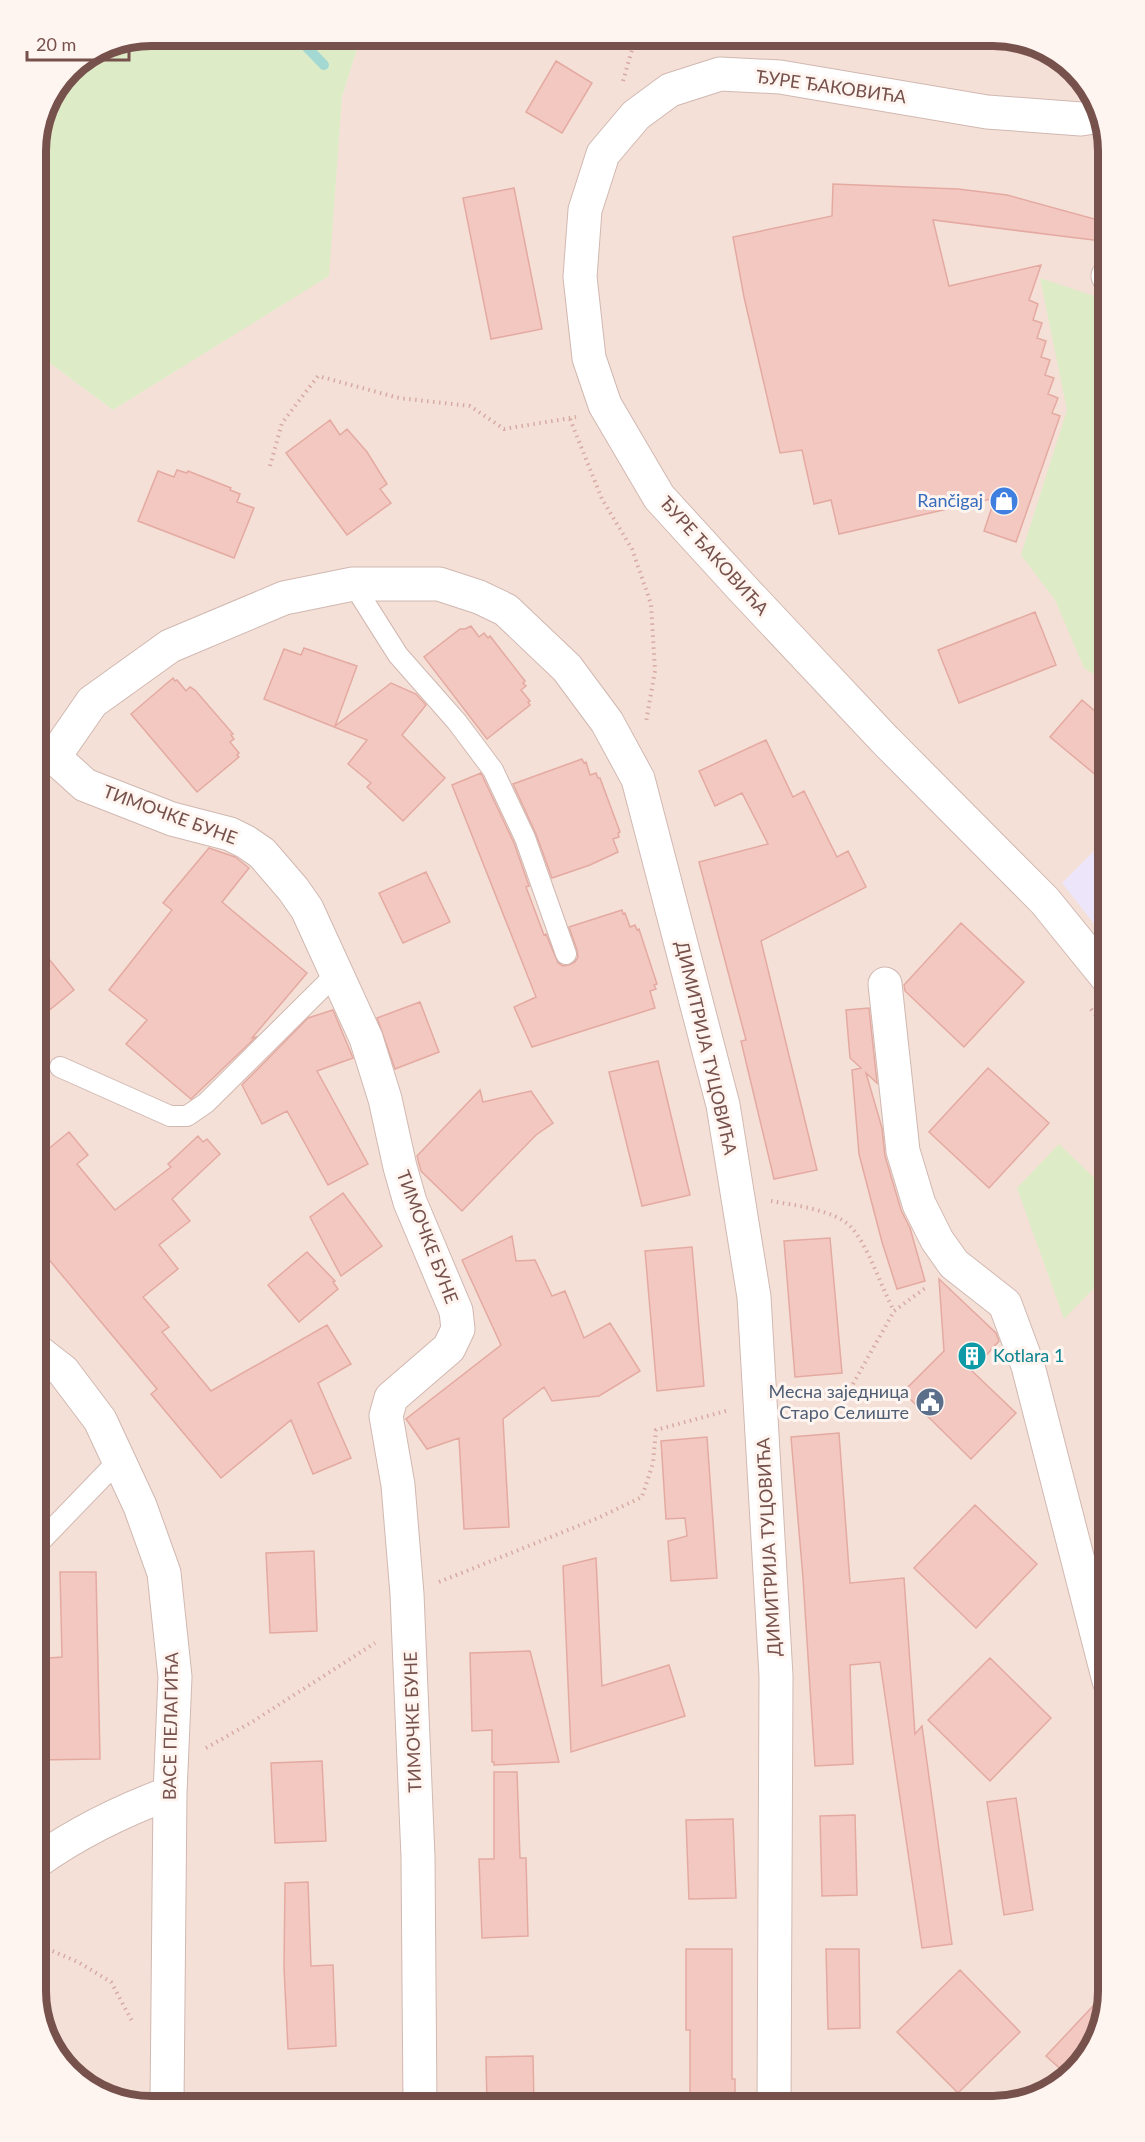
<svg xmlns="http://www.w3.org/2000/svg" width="1145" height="2142" font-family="Lato,sans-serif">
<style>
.residential{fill:#f4e0d7}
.education{fill:#ede5f9}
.green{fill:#deebc7}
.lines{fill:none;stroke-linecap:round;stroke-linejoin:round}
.stream{stroke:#a3d8d3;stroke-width:10}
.building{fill:#f2c8c1;stroke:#e4aaa1;stroke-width:1.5}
.service-casing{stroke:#d1b8b1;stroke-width:22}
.minor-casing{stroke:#d1b8b1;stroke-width:35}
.path{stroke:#d7aba3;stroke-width:4;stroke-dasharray:1.5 4.5;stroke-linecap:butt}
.service{stroke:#fff;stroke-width:20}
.minor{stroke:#fff;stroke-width:33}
.labels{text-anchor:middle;stroke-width:6;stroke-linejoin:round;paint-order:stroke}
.street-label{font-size:18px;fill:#77514c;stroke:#fff5f0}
.shop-label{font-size:18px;fill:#366cbe;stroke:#fff5f0;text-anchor:end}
.culture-label{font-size:18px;fill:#0d838f;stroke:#fff5f0;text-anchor:start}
.service-label{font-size:18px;fill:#4e5e75;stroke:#fff5f0;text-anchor:end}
.rim{fill:none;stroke:#77514c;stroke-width:8}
</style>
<rect width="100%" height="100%" fill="#fcf0e9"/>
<path class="residential" d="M 361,36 L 1001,36 L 1058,56 L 1100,107 L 1109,152 L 1109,1991 L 1089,2055 L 1038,2097 L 993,2106 L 144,2106 L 87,2086 L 45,2035 L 36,1990 L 36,353 L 113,410 L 328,276 L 342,97 Z"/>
<path class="education" d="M 1109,836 L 1109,943 L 1062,883 Z"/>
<path class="green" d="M 152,36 L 361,36 L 342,97 L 329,276 L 113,410 L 36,353 L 36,144 L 70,70 L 108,45 Z
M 1040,278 L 1109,301 L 1109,684 L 1084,668 L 1055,600 L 1021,555 L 1067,410 Z
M 1059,1144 L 1109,1192 L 1109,1273 L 1064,1319 L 1017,1188 Z"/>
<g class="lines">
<path class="stream" d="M 296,36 L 324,65"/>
</g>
<path class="building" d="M 556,61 L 592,83 L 562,133 L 526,112 Z
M 833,184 L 958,189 L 1007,195 L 1109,223 L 1109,242 L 933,220 L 949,286 L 1041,265 L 1029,300 L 1038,304 L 1033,320 L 1042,323 L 1037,338 L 1046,341 L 1041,357 L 1050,360 L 1045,375 L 1054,378 L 1048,394 L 1058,398 L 1052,413 L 1060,416 L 1016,542 L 984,531 L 995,498 L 839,534 L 831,500 L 814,504 L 802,450 L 780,453 L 744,297 L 733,237 L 832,216 Z
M 514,188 L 542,329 L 491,339 L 463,198 Z
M 330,420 L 340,435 L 347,429 L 367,452 L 387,484 L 380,489 L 391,503 L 347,535 L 286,453 Z
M 177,470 L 187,473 L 188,471 L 231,488 L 230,490 L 240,494 L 237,502 L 254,508 L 234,558 L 138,521 L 158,471 L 174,477 Z
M 1035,612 L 1056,665 L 959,703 L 938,650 Z
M 471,626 L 479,637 L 484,633 L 488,638 L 490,636 L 525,681 L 523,683 L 526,686 L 521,690 L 530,701 L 528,702 L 530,705 L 487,739 L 424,657 L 460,629 L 465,629 Z
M 304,648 L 357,666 L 335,726 L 391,683 L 416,694 L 426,705 L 402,735 L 445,778 L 403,821 L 367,787 L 371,783 L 348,764 L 367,740 L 264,699 L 284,649 L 301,655 Z
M 173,678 L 175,681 L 177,680 L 186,691 L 190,687 L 195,690 L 233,734 L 231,735 L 234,739 L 230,742 L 239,753 L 237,755 L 239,757 L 197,792 L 131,714 Z
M 1082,700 L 1109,723 L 1109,786 L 1050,737 Z
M 766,740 L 793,797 L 804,791 L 837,857 L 848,851 L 866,887 L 761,941 L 817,1170 L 774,1179 L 741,1041 L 746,1040 L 699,862 L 768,844 L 742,793 L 715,806 L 699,771 Z
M 582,759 L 584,763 L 586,762 L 590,775 L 596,773 L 598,778 L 600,778 L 620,832 L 618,833 L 619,837 L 613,839 L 618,852 L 590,865 L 552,878 L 536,834 L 513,784 Z
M 481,773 L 514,843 L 529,886 L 526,887 L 544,935 L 546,934 L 558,963 L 563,966 L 569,965 L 575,962 L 578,957 L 577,950 L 569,927 L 622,910 L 623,914 L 625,913 L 630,927 L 635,925 L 637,930 L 639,929 L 657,984 L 654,985 L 656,989 L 650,991 L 655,1008 L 532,1047 L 514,1007 L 536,997 L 452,785 Z
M 209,848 L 235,857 L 249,868 L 222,902 L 307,973 L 252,1038 L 256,1037 L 191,1099 L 126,1044 L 147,1020 L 109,990 L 172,910 L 163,903 Z
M 426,872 L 450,922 L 403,943 L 379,893 Z
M 961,923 L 1024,982 L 964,1047 L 905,991 L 904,985 Z
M 36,943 L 74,990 L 36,1021 Z
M 420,1002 L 439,1052 L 395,1069 L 377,1018 Z
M 869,1008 L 877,1083 L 866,1073 L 882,1128 L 885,1156 L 901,1210 L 910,1228 L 925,1281 L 897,1289 L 882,1242 L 859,1154 L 852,1070 L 861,1068 L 850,1058 L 846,1010 Z
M 333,1010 L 353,1058 L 317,1071 L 368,1164 L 328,1185 L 287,1111 L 262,1124 L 242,1085 L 308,1018 Z
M 658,1061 L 690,1195 L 642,1206 L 609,1072 Z
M 988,1068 L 1049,1123 L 989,1188 L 929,1132 Z
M 480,1090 L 483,1102 L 531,1091 L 553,1123 L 536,1135 L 462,1211 L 421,1171 L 417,1156 Z
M 69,1132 L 88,1155 L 77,1164 L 115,1210 L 171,1167 L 168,1164 L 198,1136 L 203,1142 L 207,1139 L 220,1154 L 172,1199 L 190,1221 L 159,1245 L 178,1269 L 143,1297 L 169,1327 L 162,1332 L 211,1391 L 327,1325 L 351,1364 L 318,1383 L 351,1458 L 313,1474 L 291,1420 L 221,1478 L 151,1394 L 157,1389 L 36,1244 L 36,1159 Z
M 343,1193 L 382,1246 L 341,1276 L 310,1217 Z
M 512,1236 L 516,1261 L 535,1260 L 552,1296 L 565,1291 L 584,1338 L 610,1323 L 640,1371 L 599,1396 L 552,1401 L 544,1387 L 503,1419 L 509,1527 L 464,1529 L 459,1438 L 427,1449 L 406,1419 L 501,1345 L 462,1260 Z
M 830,1238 L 842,1373 L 795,1377 L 784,1241 Z
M 692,1247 L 704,1386 L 657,1391 L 645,1251 Z
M 307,1252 L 335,1281 L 333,1282 L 338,1289 L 299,1322 L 268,1285 Z
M 939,1279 L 996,1333 L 999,1341 L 972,1371 L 1016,1413 L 971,1459 L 903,1392 L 944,1351 Z
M 839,1433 L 850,1583 L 904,1578 L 915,1734 L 922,1726 L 952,1944 L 922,1948 L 880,1662 L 850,1665 L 853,1764 L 815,1766 L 803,1578 L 791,1437 Z
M 707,1437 L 717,1578 L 671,1581 L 668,1541 L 687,1536 L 685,1518 L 666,1519 L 661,1441 Z
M 975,1505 L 1037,1564 L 976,1628 L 914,1568 Z
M 314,1551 L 317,1631 L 270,1633 L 266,1553 Z
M 596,1558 L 602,1686 L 669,1665 L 685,1716 L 571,1752 L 563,1566 Z
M 60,1572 L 96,1572 L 100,1759 L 36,1760 L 36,1659 L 62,1657 Z
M 530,1651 L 559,1762 L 494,1765 L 494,1762 L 492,1762 L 492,1730 L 472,1731 L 470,1653 Z
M 990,1658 L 1051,1718 L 990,1781 L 928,1720 Z
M 322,1761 L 326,1841 L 275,1843 L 271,1763 Z
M 494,1772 L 517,1772 L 520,1858 L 526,1858 L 528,1936 L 482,1938 L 479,1859 L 494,1859 Z
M 1016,1798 L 1033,1910 L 1004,1915 L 987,1802 Z
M 855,1815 L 857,1895 L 822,1896 L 820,1816 Z
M 733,1819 L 736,1898 L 689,1899 L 686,1820 Z
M 308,1882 L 311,1966 L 333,1965 L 336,2046 L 288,2049 L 284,1968 L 285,1883 Z
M 686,1949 L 732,1949 L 732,2079 L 735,2079 L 735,2106 L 690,2106 L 690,2030 L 686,2030 Z
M 826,1949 L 859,1949 L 860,2028 L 828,2029 Z
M 960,1970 L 1020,2032 L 958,2093 L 897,2032 Z
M 1109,1989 L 1089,2055 L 1066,2074 L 1046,2056 Z
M 533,2056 L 534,2106 L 487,2106 L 486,2057 Z"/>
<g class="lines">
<g class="service-casing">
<path id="service" d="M 353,584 L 398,655 L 457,722 L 493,770 L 525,838 L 566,954
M 60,1067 L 170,1116 L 187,1116 L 206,1103 L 337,973
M 36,1546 L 118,1461"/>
</g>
<g class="minor-casing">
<path id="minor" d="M 1102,116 L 1081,119 L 987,112 L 780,77 L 720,74 L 670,90 L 636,115 L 603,154 L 585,210 L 580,277 L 589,358 L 605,405 L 659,497 L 743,589 L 885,740 L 1045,901 L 1109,980
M 1108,276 L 1109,276
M 36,757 L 54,757 L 92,702 L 170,646 L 284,598 L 353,584 L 439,584 L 479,597 L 506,610 L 567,668 L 607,722 L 638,779 L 723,1105 L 754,1297 L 776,1676 L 774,2106
M 54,757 L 85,785 L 172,819 L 230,834 L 246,842 L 262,853 L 293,889 L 307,909 L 366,1038 L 385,1099 L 400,1167 L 410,1202 L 456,1311 L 458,1329 L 449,1348 L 391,1398 L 386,1416 L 398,1485 L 407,1594 L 418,1857 L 420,2106
M 885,984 L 903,1151 L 919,1204 L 937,1240 L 954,1264 L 1005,1304 L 1028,1366 L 1109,1681
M 36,1350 L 63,1371 L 100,1420 L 140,1506 L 164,1573 L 175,1677 L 170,1793 L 167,2104
M 36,1862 C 78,1832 121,1811 170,1793"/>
</g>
<path class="path" d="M 623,81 L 636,36
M 570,419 L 602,499 L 632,549 L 651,604 L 655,671 L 646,722
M 270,466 L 282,423 L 318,376 L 399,398 L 470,406 L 504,429 L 576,417
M 36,828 L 45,794
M 1091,1009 L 1109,1032
M 771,1201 C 794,1205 835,1210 851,1227 C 868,1245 882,1289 894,1311
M 853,1384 L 894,1311 L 928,1286
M 439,1582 L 598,1518 L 642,1497 L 653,1463 L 656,1430 L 726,1411
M 206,1748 L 252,1722 L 375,1643
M 36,1944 L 78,1962 L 111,1982 L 132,2021"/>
<use href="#service" class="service"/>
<use href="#minor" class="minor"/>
</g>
<defs>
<g id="shop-disc" transform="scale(1.5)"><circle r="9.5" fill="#3f7fe0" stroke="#fff5f0"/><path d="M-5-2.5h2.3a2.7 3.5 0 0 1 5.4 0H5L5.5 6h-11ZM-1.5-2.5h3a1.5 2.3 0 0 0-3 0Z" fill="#fff"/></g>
<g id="building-disc" transform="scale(1.5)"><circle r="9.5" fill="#0f9aa8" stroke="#fff5f0"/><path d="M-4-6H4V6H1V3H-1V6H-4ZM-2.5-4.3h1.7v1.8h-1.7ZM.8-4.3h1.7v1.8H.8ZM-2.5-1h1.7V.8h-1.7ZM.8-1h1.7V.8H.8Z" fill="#fff"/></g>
<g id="civic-disc" transform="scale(1.5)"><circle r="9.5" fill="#5c6f8a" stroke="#fff5f0"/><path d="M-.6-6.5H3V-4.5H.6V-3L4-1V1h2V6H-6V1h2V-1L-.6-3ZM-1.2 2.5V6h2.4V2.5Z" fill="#fff"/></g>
</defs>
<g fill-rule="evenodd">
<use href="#shop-disc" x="1004" y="501"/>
<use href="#building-disc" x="972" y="1356"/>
<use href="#civic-disc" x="930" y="1402"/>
</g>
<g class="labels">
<g class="street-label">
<text transform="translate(831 87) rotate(8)" y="6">ЂУРЕ ЂАКОВИЋА</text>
<text transform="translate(714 556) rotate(48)" y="6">ЂУРЕ ЂАКОВИЋА</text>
<text transform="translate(170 815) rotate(20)" y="6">ТИМОЧКЕ БУНЕ</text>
<text transform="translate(706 1048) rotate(77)" y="6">ДИМИТРИЈА ТУЦОВИЋА</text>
<text transform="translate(427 1237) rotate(69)" y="6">ТИМОЧКЕ БУНЕ</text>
<text transform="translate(769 1547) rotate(-93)" y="6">ДИМИТРИЈА ТУЦОВИЋА</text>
<text transform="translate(413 1722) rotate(-92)" y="6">ТИМОЧКЕ БУНЕ</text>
<text transform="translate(171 1726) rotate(-89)" y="6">ВАСЕ ПЕЛАГИЋА</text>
</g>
<g class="shop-label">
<text x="983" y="507">Rančigaj</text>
</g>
<g class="culture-label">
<text x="993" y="1362">Kotlara 1</text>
</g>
<g class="service-label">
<text x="909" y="1398">Месна заједница<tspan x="909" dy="21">Старо Селиште</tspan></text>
</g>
</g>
<path d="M0 0H1145V2142H0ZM151 46H993A105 105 0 0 1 1098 151V1991A105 105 0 0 1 993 2096H151A105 105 0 0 1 46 1991V151A105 105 0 0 1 151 46Z" fill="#fff5f0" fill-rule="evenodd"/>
<path class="rim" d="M151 46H993A105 105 0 0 1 1098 151V1991A105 105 0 0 1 993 2096H151A105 105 0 0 1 46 1991V151A105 105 0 0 1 151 46Z"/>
<path d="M27 51v9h102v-9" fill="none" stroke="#77514c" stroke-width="3"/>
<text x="36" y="51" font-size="18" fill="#77514c" stroke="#fff5f0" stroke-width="4.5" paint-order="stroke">20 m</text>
</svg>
